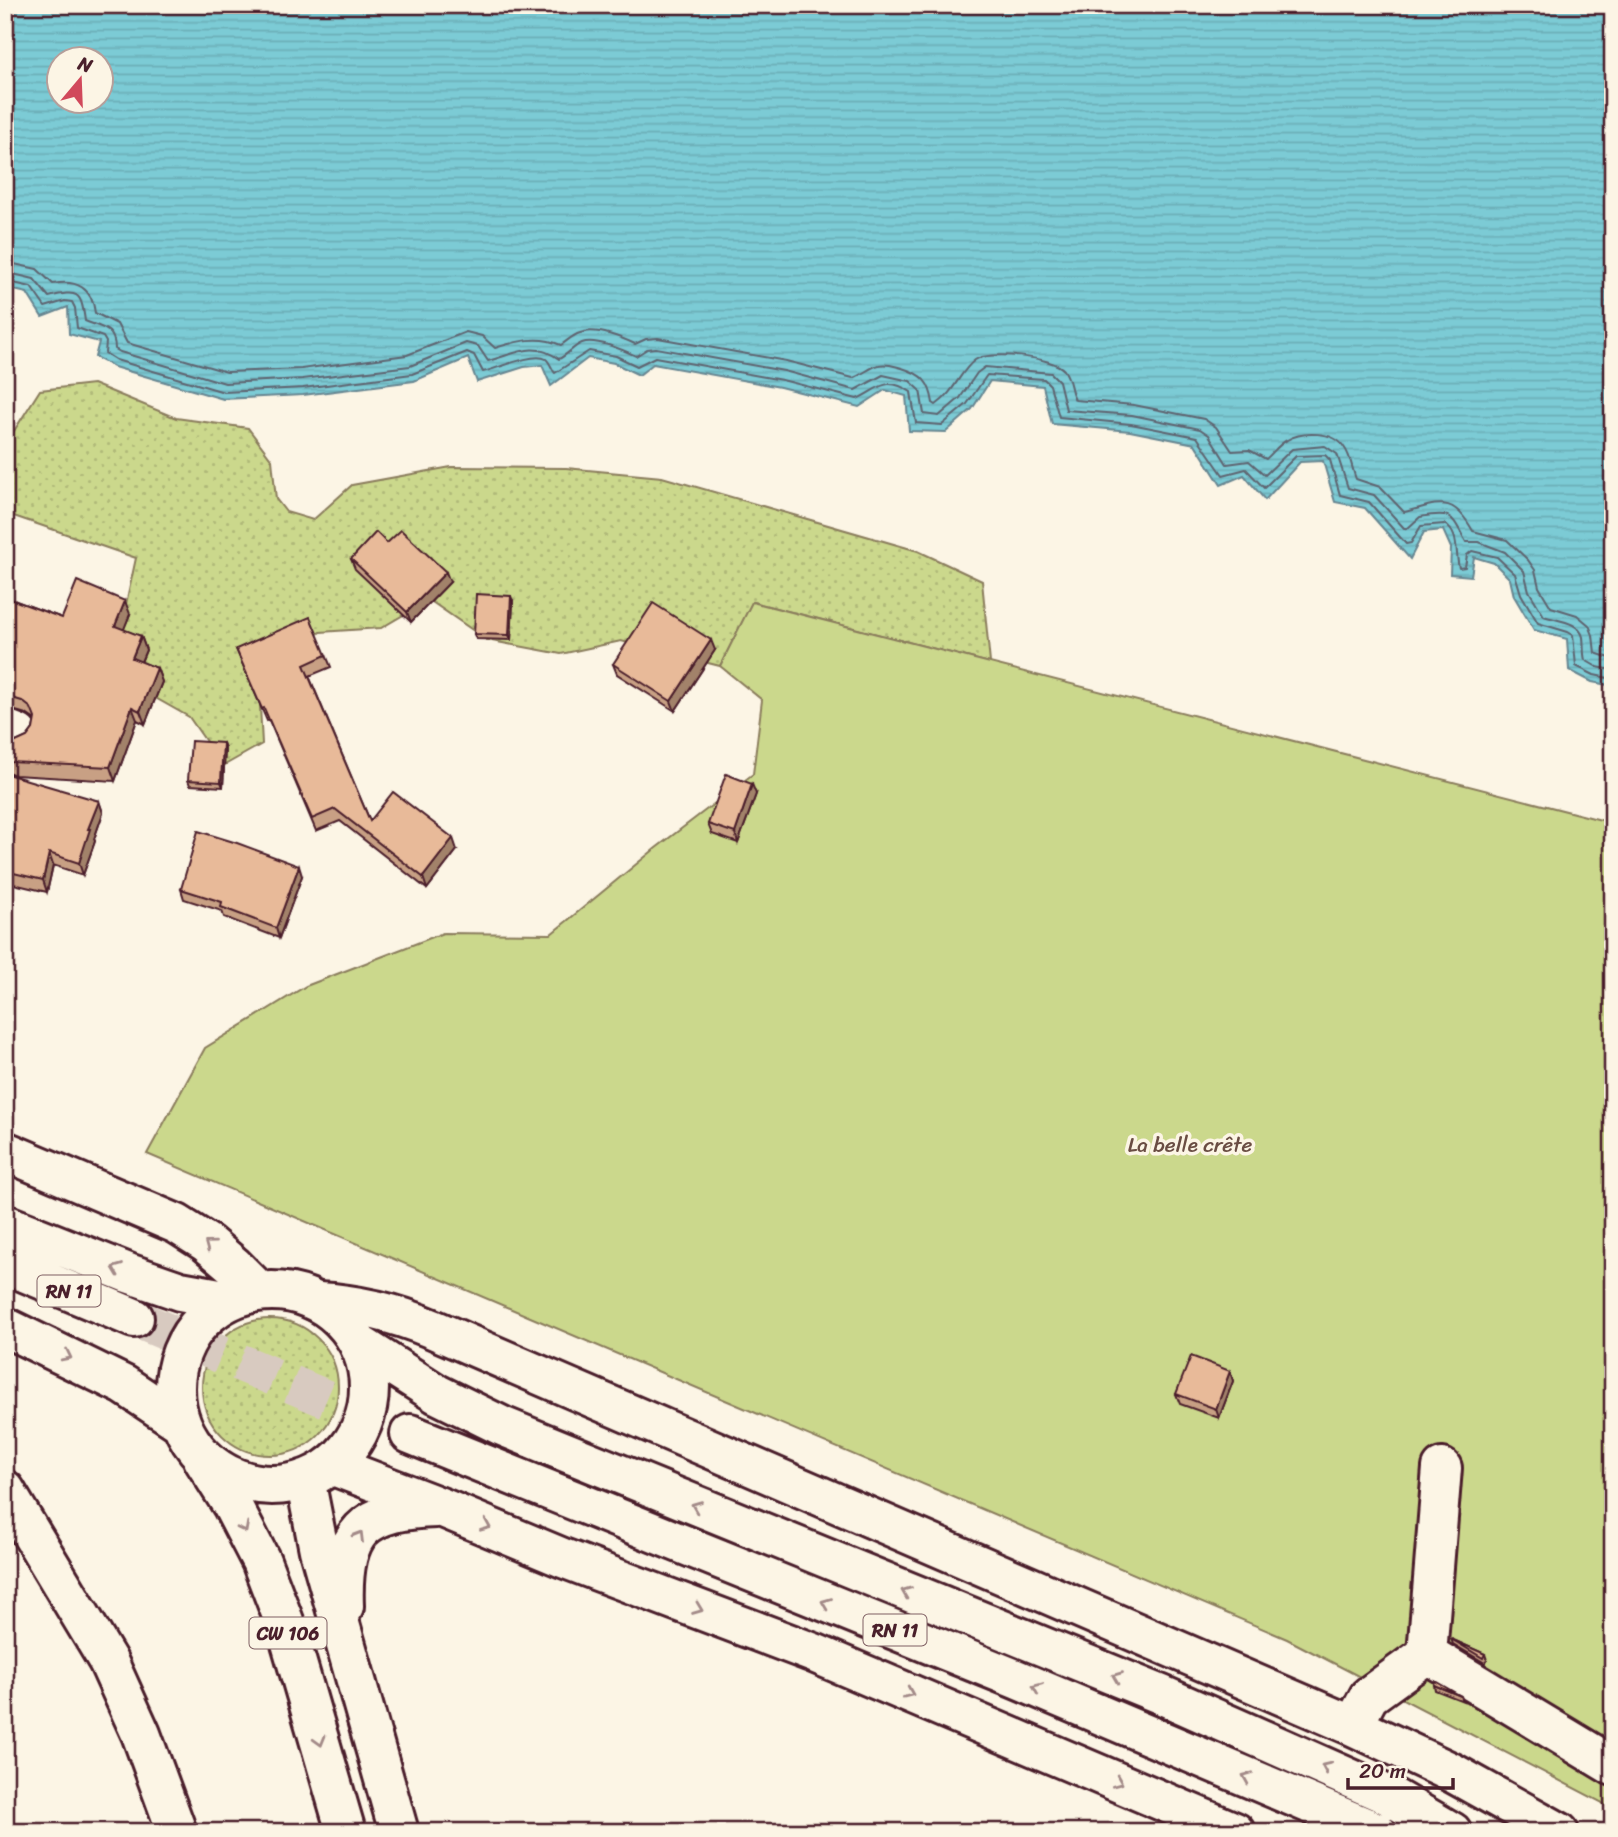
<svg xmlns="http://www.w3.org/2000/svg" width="1618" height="1837" font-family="Sriracha,sans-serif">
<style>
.grass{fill:url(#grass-dots);stroke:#8a7c5c;stroke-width:2}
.park{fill:#cbd88c;stroke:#8a7c5c;stroke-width:2}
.water{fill:url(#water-rules);stroke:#678691;stroke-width:2;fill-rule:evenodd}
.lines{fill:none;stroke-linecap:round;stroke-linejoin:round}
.shore{stroke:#5e646f;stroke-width:2}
.highway-tunnel{stroke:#d8cac0;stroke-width:38;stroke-dasharray:38 19;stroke-linecap:butt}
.minor-casing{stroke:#4a1f2b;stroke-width:44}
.highway-casing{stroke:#4a1f2b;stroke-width:44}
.minor{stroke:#fcf5e5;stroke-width:38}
.highway{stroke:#fcf5e5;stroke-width:38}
.wall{fill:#c8a084;stroke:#4a1f2b;stroke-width:2}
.shaded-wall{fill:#a2826b;stroke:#4a1f2b;stroke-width:2}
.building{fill:#e8ba99;stroke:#4a1f2b;stroke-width:2}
.oneway{stroke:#a38a88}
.labels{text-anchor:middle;stroke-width:7;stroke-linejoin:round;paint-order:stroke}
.shield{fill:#fcf5e5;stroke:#7f5f63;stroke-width:2}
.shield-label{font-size:19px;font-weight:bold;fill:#4a1f2b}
.park-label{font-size:21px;fill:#6a4d43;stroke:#fcf5e5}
</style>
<defs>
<pattern id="grass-dots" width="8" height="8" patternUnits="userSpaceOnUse" patternTransform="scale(1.75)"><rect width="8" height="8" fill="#cbd88c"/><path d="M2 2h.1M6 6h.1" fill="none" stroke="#b0b979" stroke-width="1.8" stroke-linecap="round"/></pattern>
<pattern id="water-rules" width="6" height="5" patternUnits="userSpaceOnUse" patternTransform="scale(1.75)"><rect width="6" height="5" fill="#7bcbd5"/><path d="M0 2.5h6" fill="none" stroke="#6caeb7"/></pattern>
</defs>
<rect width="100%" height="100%" fill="#fcf5e5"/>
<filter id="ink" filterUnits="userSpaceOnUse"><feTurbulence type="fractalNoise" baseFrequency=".0143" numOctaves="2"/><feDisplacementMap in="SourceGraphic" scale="14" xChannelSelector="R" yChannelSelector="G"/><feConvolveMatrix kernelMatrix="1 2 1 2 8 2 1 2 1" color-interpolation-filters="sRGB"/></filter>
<g filter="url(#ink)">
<path class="grass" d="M 93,384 L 176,418 L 248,428 L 272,460 L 276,499 L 286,512 L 313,520 L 352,485 L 451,467 L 566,468 L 662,477 L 918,551 L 982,581 L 990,663 L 753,602 L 720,666 L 621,641 L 561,654 L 487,640 L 429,600 L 381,628 L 320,632 L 276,670 L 260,706 L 262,744 L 223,766 L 189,717 L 145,692 L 120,632 L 136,558 L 5,513 L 5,445 L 40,390 Z
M202 1387a68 68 0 1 1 136 0a68 68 0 1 1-136 0Z"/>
<path class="park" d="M 752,602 L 1613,823 L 1613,1811 L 1601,1802 L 1287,1639 L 147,1154 L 205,1048 L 306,986 L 443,933 L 551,934 L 656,848 L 753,774 L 762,700 L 720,666 Z"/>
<path class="water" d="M 5,5 L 1613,5 L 1613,686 L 1592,682 L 1569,670 L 1567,639 L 1534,630 L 1514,596 L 1510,579 L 1494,563 L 1474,557 L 1471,576 L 1450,574 L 1451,548 L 1443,530 L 1424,532 L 1410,559 L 1365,508 L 1335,502 L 1323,461 L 1300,462 L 1265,500 L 1244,475 L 1221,485 L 1195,444 L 1130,431 L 1052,424 L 1043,386 L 990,381 L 972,409 L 946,432 L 909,431 L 906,396 L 885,390 L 859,407 L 780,387 L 653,364 L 639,375 L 614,363 L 588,358 L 551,386 L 542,365 L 524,367 L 477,382 L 468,358 L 414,381 L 303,395 L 223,399 L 114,367 L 95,357 L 99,342 L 69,334 L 68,307 L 42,317 L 27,293 L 5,288 ZM 60,60 L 102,60 L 102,102 L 60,102 Z"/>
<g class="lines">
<path class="shore" d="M 5,262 L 37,269 L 53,284 C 77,279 92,288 95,313 L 117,324 L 127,343 L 227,372 L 301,369 L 407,355 L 466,332 L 482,336 L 495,348 C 518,341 538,335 561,345 C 567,341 573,335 580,333 C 596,327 620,337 635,344 L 646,339 L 658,338 L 786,361 L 853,378 C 862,375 870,367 879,365 C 887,363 894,366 902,368 C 922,374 930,382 933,403 L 936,405 C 955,392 960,371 975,360 C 989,350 1053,357 1064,370 C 1071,379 1070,391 1075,400 L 1134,405 L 1204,419 L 1216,427 L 1232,451 L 1249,450 L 1266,459 C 1273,453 1279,444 1287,440 C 1302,431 1334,431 1344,447 C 1351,456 1352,469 1356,479 L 1380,487 L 1404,512 C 1439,504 1452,493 1473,531 L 1507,540 L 1528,560 L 1535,570 L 1539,587 L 1551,607 L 1577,615 L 1589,625 L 1593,635 L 1595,653 L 1613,659
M 5,272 L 34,279 L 49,297 C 78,290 81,291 85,321 C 102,328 115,328 115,349 L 120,352 L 225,383 L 302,379 L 410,366 L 466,343 L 478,346 L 488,361 C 516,354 533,340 559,359 C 567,355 574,346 582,343 C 596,338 623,350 636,356 L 647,349 L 656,348 L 784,371 L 855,390 L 883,375 L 910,381 L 920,390 L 924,414 L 939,416 L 960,398 L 977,373 L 985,367 L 1051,373 L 1059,381 L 1066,410 L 1132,415 L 1200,429 L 1209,435 L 1227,464 L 1249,461 L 1265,475 L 1292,449 L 1325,446 L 1337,454 L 1348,488 L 1374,495 L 1404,528 L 1408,528 L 1420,517 C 1453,511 1451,515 1466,542 L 1479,542 L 1505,552 L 1524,571 L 1529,591 L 1544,616 C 1557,621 1579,621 1583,637 C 1584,644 1583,653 1585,660 L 1597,667 L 1613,670
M 5,281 L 31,287 L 45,307 L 65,301 L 72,302 L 75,308 L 77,328 L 103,337 L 106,342 L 105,353 L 116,360 L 224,392 L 303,388 L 412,374 L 467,352 L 474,355 L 483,372 C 496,369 534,352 546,359 C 550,362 552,370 555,373 L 589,351 L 616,356 L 637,366 L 655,357 L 782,380 L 857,399 C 879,389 885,375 911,392 L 916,423 L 942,425 L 967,404 L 987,375 L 1044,379 L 1050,385 L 1059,417 L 1131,424 L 1197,437 L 1223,475 L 1246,469 L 1264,488 L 1296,456 L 1325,455 L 1330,460 L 1340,495 L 1369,502 L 1406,544 L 1411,543 L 1421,526 L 1444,524 C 1460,533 1455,553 1459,568 L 1465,567 L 1467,555 L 1472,551 L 1497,557 L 1515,574 L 1521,594 L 1538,623 L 1568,632 L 1573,635 L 1576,666 L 1594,675 L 1613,679"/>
<path class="highway-tunnel" d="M 134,1318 L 410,1434"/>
<g class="minor-casing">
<path id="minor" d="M 5,729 L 18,734
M 5,1151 L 177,1224 L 207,1243 L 234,1266 L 259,1291
M 318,1302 C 359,1304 395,1313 433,1329 L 1353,1726 L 1453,1773 L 1559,1832
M 5,1490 L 108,1661 L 141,1734 L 177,1832
M 1427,1654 L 1613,1766
M 1427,1654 L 1442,1468
M 1353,1726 L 1369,1696 L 1427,1654"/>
</g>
<g class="highway-casing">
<path id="highway" d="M 5,1224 L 128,1273 L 180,1291 L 230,1300
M 5,1264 L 134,1318
M175 1388a97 97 0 1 1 194 0a97 97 0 1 1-194 0Z
M 5,1327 L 124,1385 L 181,1423
M 359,1344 L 437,1394 L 502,1426 L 1162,1695 L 1390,1796 L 1452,1832
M 410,1434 L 1016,1679 L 1377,1832
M 203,1459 L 232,1505 L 261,1561 L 287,1629 L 346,1832
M 331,1465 L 443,1508 L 563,1558 L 814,1653 L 1235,1832
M 305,1479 L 319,1550 L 399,1832
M 344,1606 C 341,1531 363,1510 436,1508"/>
</g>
<use href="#minor" class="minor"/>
<use href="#highway" class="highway"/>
</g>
<path class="wall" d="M 351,559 L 450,582 L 411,622 L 355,569 Z
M 5,597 L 62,618 L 130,614 L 123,630 L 141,636 L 146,650 L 141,662 L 157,668 L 162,682 L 145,724 L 137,720 L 115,781 L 15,775 L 5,771 L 5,740 L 16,742 L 27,737 L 33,729 L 35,720 L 26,714 L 5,708 Z
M 513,601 L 511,640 L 476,639 L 474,634 Z
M 236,649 L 326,655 L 331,667 L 309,676 L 370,821 L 457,850 L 427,889 L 340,821 L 316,831 L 269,720 L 267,721 Z
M 715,650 L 675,711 L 617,674 L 613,664 Z
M 223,743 L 225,748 L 223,787 L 190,785 L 188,780 Z
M 5,779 L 99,801 L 103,813 L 94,839 L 95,841 L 83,875 L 53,865 L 47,892 L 5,882 Z
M 756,794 L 738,843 L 712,834 L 708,824 Z
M 302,876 L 279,938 L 224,917 L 222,911 L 184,899 L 181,889 Z
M 1230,1371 L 1233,1381 L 1219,1418 L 1180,1404 L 1176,1394 Z
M 1451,1639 L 1485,1654 L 1487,1660 L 1485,1663 L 1453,1644 Z
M 1434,1685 L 1461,1696 L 1463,1701 L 1435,1690 Z"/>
<path class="shaded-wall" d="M 446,572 L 450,582 L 411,622 L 407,612 Z
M 511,596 L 513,601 L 511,640 L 509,635 Z
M 125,601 L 130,614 L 120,639 L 115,626 Z
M 141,636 L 146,650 L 137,671 L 132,658 Z
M 711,640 L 715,650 L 675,711 L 671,701 Z
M 157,668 L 162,682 L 145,724 L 140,711 Z
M 132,707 L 137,720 L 115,781 L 110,767 Z
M 223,743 L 225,748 L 223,787 L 221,782 Z
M 752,784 L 756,794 L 738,843 L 735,833 Z
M 99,801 L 103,813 L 94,839 L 95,841 L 83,875 L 79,863 L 88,829 Z
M 453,838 L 457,850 L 427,889 L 423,877 Z
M 49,853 L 53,865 L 47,892 L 43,880 Z
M 299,866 L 302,876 L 279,938 L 276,928 Z
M 1230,1371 L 1233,1381 L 1219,1418 L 1216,1409 Z"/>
<path class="building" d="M 401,530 L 446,572 L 407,612 L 351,559 L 376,532 L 387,543 Z
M 77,581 L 125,601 L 115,626 L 141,636 L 132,658 L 157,668 L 140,711 L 132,707 L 110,767 L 10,762 L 5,760 L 5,740 L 16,742 L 27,737 L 33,729 L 35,718 L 31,708 L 22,701 L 5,696 L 5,597 L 62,618 Z
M 476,594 L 511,596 L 509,635 L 474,634 Z
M 653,603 L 711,640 L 671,701 L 613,664 Z
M 310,617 L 326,655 L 304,665 L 370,821 L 393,792 L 453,838 L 423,877 L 335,809 L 312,819 L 264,708 L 262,709 L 236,649 Z
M 191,741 L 223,743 L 221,782 L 188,780 Z
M 7,774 L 99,801 L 88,829 L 90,829 L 79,863 L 49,853 L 43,880 L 5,871 L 5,779 Z
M 726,774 L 752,784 L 735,833 L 708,824 Z
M 198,831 L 237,843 L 299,866 L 276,928 L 221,907 L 222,902 L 181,889 Z
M 1191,1356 L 1230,1371 L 1216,1409 L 1176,1394 Z
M 1451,1639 L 1485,1654 L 1483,1658 Z
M 1435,1681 L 1461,1696 L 1434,1685 Z"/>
<defs><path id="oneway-chevron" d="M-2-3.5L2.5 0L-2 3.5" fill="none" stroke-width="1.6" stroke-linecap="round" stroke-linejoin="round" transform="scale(1.75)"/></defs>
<g class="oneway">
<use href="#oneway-chevron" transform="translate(209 1245) rotate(-143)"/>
<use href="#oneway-chevron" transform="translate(117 1269) rotate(-159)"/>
<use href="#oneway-chevron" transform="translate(67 1356) rotate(26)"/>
<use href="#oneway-chevron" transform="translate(696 1506) rotate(-158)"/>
<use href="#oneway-chevron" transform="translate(486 1526) rotate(23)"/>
<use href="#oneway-chevron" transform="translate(244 1528) rotate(62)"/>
<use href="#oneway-chevron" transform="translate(359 1536) rotate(-59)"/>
<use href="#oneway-chevron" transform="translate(906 1592) rotate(-158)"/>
<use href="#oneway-chevron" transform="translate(826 1603) rotate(-158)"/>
<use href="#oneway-chevron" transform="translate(698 1609) rotate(21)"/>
<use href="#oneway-chevron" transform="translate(1117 1677) rotate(-158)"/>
<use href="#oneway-chevron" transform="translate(1037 1688) rotate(-157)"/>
<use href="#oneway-chevron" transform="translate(909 1693) rotate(23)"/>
<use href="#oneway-chevron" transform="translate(320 1741) rotate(74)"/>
<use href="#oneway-chevron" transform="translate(1326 1767) rotate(-156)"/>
<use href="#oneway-chevron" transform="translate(1247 1777) rotate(-157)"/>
<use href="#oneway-chevron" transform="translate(1118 1782) rotate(23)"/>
</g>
</g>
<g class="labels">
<g class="shield">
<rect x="37.5" y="1275.5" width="63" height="31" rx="5"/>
<rect x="863.5" y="1614.5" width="63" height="31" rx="5"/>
<rect x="249.5" y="1617.5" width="77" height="31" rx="5"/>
</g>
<g class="shield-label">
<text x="69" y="1298">RN 11</text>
<text x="895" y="1637">RN 11</text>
<text x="288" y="1640">CW 106</text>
</g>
<g class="park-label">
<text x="1190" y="1152">La belle crête</text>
</g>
</g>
<rect width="1618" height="1837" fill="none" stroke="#fcf5e5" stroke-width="28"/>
<rect x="14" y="14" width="1590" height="1809" fill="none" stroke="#4a1f2b" stroke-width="2.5" filter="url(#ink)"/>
<g transform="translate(80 80) rotate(19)"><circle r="33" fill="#fcf5e5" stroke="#b59f9b" stroke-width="2"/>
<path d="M0-5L12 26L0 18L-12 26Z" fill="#d1495b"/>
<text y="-10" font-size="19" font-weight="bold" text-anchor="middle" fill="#4a1f2b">N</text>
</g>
<path d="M1348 1778v10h105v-10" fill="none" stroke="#4a1f2b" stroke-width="3.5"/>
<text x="1359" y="1778" font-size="21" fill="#4a1f2b" stroke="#fcf5e5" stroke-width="5" paint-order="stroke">20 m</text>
</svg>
